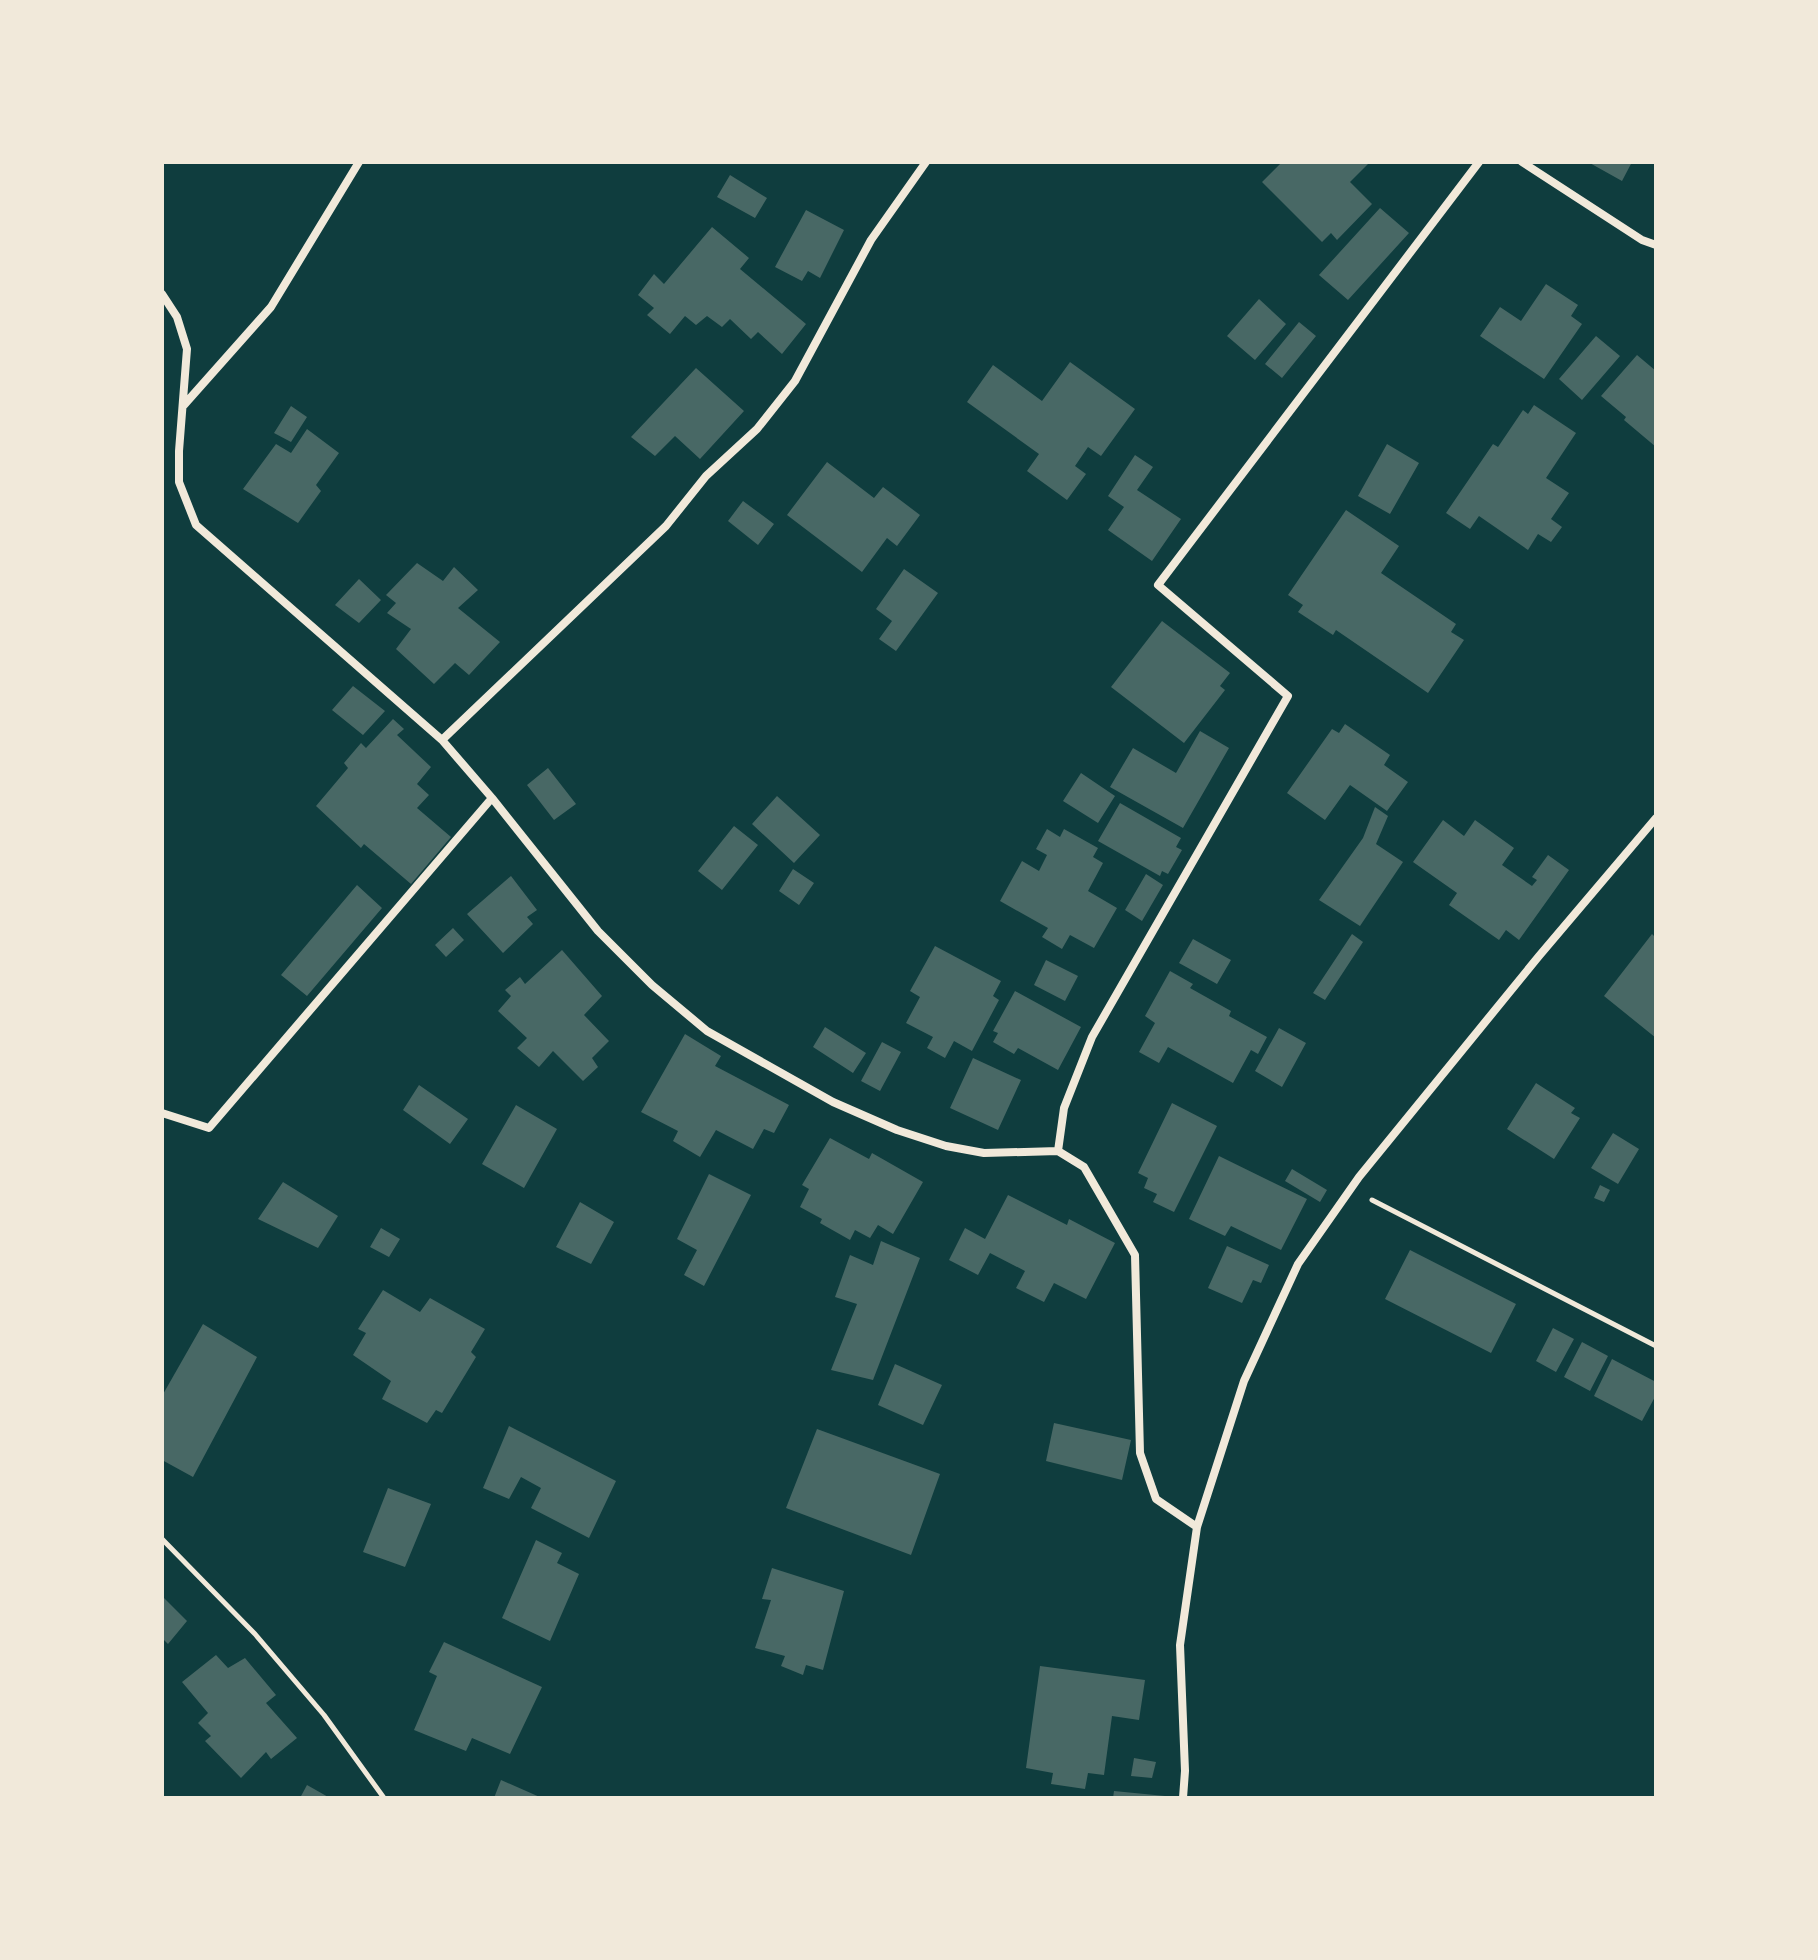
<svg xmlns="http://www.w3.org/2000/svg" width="1818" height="1960" font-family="Roboto,sans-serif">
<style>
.building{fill:#486865}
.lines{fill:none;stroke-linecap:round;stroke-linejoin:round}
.path{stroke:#f1e9da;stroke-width:5}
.minor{stroke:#f1e9da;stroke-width:8}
</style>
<rect width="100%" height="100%" fill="#0f3d3e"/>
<path class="building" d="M 1282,162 L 1370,162 L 1350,182 L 1372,204 L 1337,240 L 1331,233 L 1322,242 L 1262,182 Z
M 1588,162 L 1632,162 L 1622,181 Z
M 730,175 L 767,198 L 755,218 L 717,197 Z
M 1380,208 L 1409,233 L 1348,300 L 1319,275 Z
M 806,210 L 844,230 L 820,278 L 808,271 L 802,281 L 775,267 Z
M 712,227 L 749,258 L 740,269 L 806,324 L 782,354 L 758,332 L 751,339 L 730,319 L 722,327 L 707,316 L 696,325 L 685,316 L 670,334 L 647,315 L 654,308 L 638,295 L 654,274 L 664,284 Z
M 1546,284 L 1578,305 L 1571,316 L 1582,324 L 1544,379 L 1480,336 L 1500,307 L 1521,321 Z
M 1259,299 L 1286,324 L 1255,360 L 1227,336 Z
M 1299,322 L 1316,336 L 1282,378 L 1265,364 Z
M 1596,336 L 1620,356 L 1582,400 L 1559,379 Z
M 1637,355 L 1656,371 L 1656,447 L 1624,420 L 1626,417 L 1601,396 Z
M 1070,362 L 1135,409 L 1101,456 L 1088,447 L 1075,466 L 1086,474 L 1067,500 L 1027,471 L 1039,454 L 967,402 L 993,365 L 1042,401 Z
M 696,368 L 744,411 L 700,459 L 675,436 L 655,456 L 631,437 Z
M 1534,405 L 1576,433 L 1546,478 L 1569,493 L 1551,519 L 1562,527 L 1551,542 L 1538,534 L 1528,550 L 1479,516 L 1470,529 L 1446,513 L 1493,444 L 1498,447 L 1523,410 L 1528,414 Z
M 291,406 L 307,417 L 291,442 L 274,433 Z
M 307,429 L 339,453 L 316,485 L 321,491 L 298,523 L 243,489 L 276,444 L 291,453 Z
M 1387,444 L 1419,463 L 1390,514 L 1358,496 Z
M 1135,455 L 1153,467 L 1137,490 L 1181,519 L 1152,561 L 1108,530 L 1124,507 L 1108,496 Z
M 827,462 L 874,498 L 883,487 L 920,515 L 897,546 L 887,538 L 862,572 L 787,515 Z
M 743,501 L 774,524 L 758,545 L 728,521 Z
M 1346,510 L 1399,546 L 1381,573 L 1456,624 L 1451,632 L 1464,640 L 1428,693 L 1336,630 L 1333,635 L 1298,612 L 1303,605 L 1288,595 Z
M 417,563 L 443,581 L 454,567 L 478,590 L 458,608 L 500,642 L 469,675 L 455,663 L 434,684 L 396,649 L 411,629 L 387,613 L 396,603 L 386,595 Z
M 904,569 L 938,593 L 896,651 L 879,639 L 892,621 L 876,609 Z
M 359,579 L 381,600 L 359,623 L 335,605 Z
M 1162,621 L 1230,673 L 1220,686 L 1225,690 L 1184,743 L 1111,687 Z
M 353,686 L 385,711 L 363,735 L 332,710 Z
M 393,719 L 404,729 L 397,735 L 431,767 L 417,784 L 429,795 L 417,808 L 451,837 L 411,884 L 364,844 L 361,848 L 316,806 L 348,768 L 344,763 L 361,743 L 366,748 Z
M 1345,724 L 1390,755 L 1384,765 L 1408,782 L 1387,811 L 1350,785 L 1325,820 L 1287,793 L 1332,729 L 1339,733 Z
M 1200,731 L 1229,748 L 1183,828 L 1110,787 L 1133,748 L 1176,773 Z
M 548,768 L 576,804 L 554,820 L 527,785 Z
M 1081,773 L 1115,796 L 1098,823 L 1063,801 Z
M 777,796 L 820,835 L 794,863 L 752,824 Z
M 1120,803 L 1181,838 L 1176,847 L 1182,850 L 1168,874 L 1162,871 L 1160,876 L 1098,841 Z
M 1375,807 L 1388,816 L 1376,844 L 1403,862 L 1360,926 L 1319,900 L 1363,838 Z
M 1443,820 L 1464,836 L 1475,820 L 1514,848 L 1502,865 L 1532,886 L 1537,880 L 1532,877 L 1548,855 L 1569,870 L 1519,940 L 1506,930 L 1499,940 L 1449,905 L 1457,893 L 1413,862 Z
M 734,826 L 758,845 L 722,890 L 698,871 Z
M 1047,829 L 1060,837 L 1064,829 L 1098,848 L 1093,857 L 1103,863 L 1088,891 L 1117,908 L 1094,948 L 1070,935 L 1062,949 L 1042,937 L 1048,928 L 1000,901 L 1022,861 L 1039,871 L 1047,855 L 1036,849 Z
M 793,869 L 814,883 L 799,905 L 779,891 Z
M 1146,874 L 1163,885 L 1142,921 L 1125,910 Z
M 511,876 L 537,910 L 527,917 L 533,924 L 503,953 L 467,914 Z
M 357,885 L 382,908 L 307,996 L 281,975 Z
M 453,928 L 464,940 L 446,957 L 435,945 Z
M 1352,934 L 1363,942 L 1325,1000 L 1313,993 Z
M 1652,934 L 1656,938 L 1656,1038 L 1604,996 Z
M 1193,939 L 1231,960 L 1217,984 L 1179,963 Z
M 935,946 L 1001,981 L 993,996 L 999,1000 L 972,1051 L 954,1041 L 945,1058 L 927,1048 L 933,1037 L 906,1023 L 920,997 L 910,991 Z
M 562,950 L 602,996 L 584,1015 L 609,1041 L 592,1058 L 598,1067 L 583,1081 L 553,1051 L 539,1067 L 517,1048 L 527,1038 L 498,1011 L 511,996 L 505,990 L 520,977 L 525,984 Z
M 1046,960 L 1078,976 L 1065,1001 L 1034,985 Z
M 1170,971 L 1193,984 L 1190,988 L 1231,1011 L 1229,1016 L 1267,1037 L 1258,1054 L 1251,1050 L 1233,1083 L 1168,1047 L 1159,1063 L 1139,1052 L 1155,1023 L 1145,1016 Z
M 1015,991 L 1081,1027 L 1058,1070 L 1018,1048 L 1014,1054 L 993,1042 L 998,1033 L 993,1031 Z
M 825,1027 L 866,1053 L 853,1073 L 813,1047 Z
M 1279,1028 L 1306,1043 L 1282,1087 L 1255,1071 Z
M 685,1034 L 721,1056 L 715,1066 L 789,1105 L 774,1133 L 764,1129 L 753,1149 L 716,1130 L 700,1157 L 673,1141 L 678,1131 L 641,1112 Z
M 882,1042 L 901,1052 L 880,1091 L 861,1081 Z
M 973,1058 L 1021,1080 L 998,1130 L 950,1108 Z
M 1536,1083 L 1575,1108 L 1571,1113 L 1580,1118 L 1554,1159 L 1507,1129 Z
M 419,1085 L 468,1119 L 450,1144 L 403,1110 Z
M 1172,1103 L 1217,1126 L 1174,1212 L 1153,1202 L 1157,1194 L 1144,1188 L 1148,1178 L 1138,1173 Z
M 516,1105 L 557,1129 L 524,1188 L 482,1164 Z
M 1613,1133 L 1639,1149 L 1618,1184 L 1591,1168 Z
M 830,1138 L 869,1159 L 872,1153 L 923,1182 L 893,1234 L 878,1225 L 870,1238 L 855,1230 L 850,1240 L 820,1223 L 822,1219 L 800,1207 L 809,1189 L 802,1185 Z
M 1219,1156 L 1307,1199 L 1281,1250 L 1231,1226 L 1225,1236 L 1189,1219 Z
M 1292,1169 L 1327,1190 L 1320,1202 L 1285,1181 Z
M 709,1174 L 751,1195 L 704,1286 L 684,1275 L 697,1250 L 677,1239 Z
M 283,1182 L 338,1216 L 318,1248 L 258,1219 Z
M 1600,1185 L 1610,1190 L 1604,1202 L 1594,1198 Z
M 1008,1195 L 1067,1225 L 1069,1219 L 1115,1243 L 1086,1299 L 1054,1283 L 1044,1302 L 1016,1288 L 1025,1271 L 990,1253 L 978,1275 L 949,1260 L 965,1228 L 985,1239 Z
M 580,1202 L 614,1222 L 591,1264 L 556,1247 Z
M 381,1228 L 400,1239 L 389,1257 L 370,1247 Z
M 881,1241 L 920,1258 L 873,1380 L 831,1370 L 857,1304 L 835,1297 L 850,1255 L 873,1265 Z
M 1227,1246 L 1269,1265 L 1261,1283 L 1253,1280 L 1242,1303 L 1208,1288 Z
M 1410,1250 L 1516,1304 L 1491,1353 L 1385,1299 Z
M 383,1290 L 420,1312 L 430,1298 L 485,1329 L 471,1352 L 476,1357 L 442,1413 L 436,1410 L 427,1423 L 382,1399 L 391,1381 L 353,1355 L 366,1333 L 358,1329 Z
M 203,1324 L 257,1357 L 193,1477 L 162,1460 L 162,1396 Z
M 1553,1328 L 1574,1339 L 1556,1372 L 1536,1361 Z
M 1582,1342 L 1608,1356 L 1590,1391 L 1564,1377 Z
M 1612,1359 L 1656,1382 L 1656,1395 L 1642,1421 L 1594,1396 Z
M 895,1364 L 942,1385 L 923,1425 L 878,1405 Z
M 1054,1423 L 1131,1440 L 1122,1480 L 1046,1461 Z
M 509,1426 L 616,1481 L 589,1538 L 531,1508 L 541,1488 L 521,1477 L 509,1499 L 483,1488 Z
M 817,1429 L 940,1474 L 911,1555 L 786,1508 Z
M 388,1488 L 431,1504 L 405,1567 L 363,1552 Z
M 536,1540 L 562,1553 L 557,1563 L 579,1574 L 550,1641 L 502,1618 Z
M 772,1568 L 844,1591 L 823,1670 L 806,1665 L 803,1675 L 781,1666 L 785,1656 L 755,1648 L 771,1600 L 762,1599 Z
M 162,1596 L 187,1621 L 168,1644 L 162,1638 Z
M 444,1642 L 542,1687 L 510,1754 L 472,1738 L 466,1751 L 414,1730 L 437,1676 L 429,1672 Z
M 216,1655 L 228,1668 L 245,1658 L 276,1695 L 266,1703 L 297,1738 L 271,1759 L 266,1752 L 241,1778 L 205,1741 L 211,1736 L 198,1723 L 208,1713 L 182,1682 Z
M 1040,1666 L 1145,1680 L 1139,1720 L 1112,1716 L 1104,1775 L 1088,1773 L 1085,1789 L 1051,1784 L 1053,1773 L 1026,1768 Z
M 1134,1758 L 1156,1762 L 1152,1778 L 1131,1776 Z
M 501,1780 L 542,1798 L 494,1798 Z
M 307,1785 L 330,1798 L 300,1798 Z
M 1114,1791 L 1165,1796 L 1165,1798 L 1113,1798 Z"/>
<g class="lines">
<path class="path" d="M 1372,1200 L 1656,1346
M 162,1539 L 255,1634 L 324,1715 L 384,1798"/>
<path class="minor" d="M 1522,162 L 1642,240 L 1656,245
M 162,294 L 177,317 L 187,349 L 179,451 L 179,482 L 196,525 L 442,740 L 492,798 L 598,931 L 652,985 L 707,1031 L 833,1102 L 897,1130 L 946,1146 L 984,1153 L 1058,1151 L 1084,1167 L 1135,1255 L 1140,1453 L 1156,1499 L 1197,1527
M 184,405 L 271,307 L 359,162
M 442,740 L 666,526 L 706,476 L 757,429 L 795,381 L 871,240 L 926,162
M 162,1113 L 209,1128 L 492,798
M 1058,1151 L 1064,1108 L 1092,1037 L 1288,696 L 1158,585 L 1479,162
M 1183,1798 L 1185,1771 L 1180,1645 L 1197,1527 L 1244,1381 L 1298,1264 L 1359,1177 L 1539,956 L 1656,818"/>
</g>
<rect width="1818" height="1960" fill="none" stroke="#f1e9da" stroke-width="328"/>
</svg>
